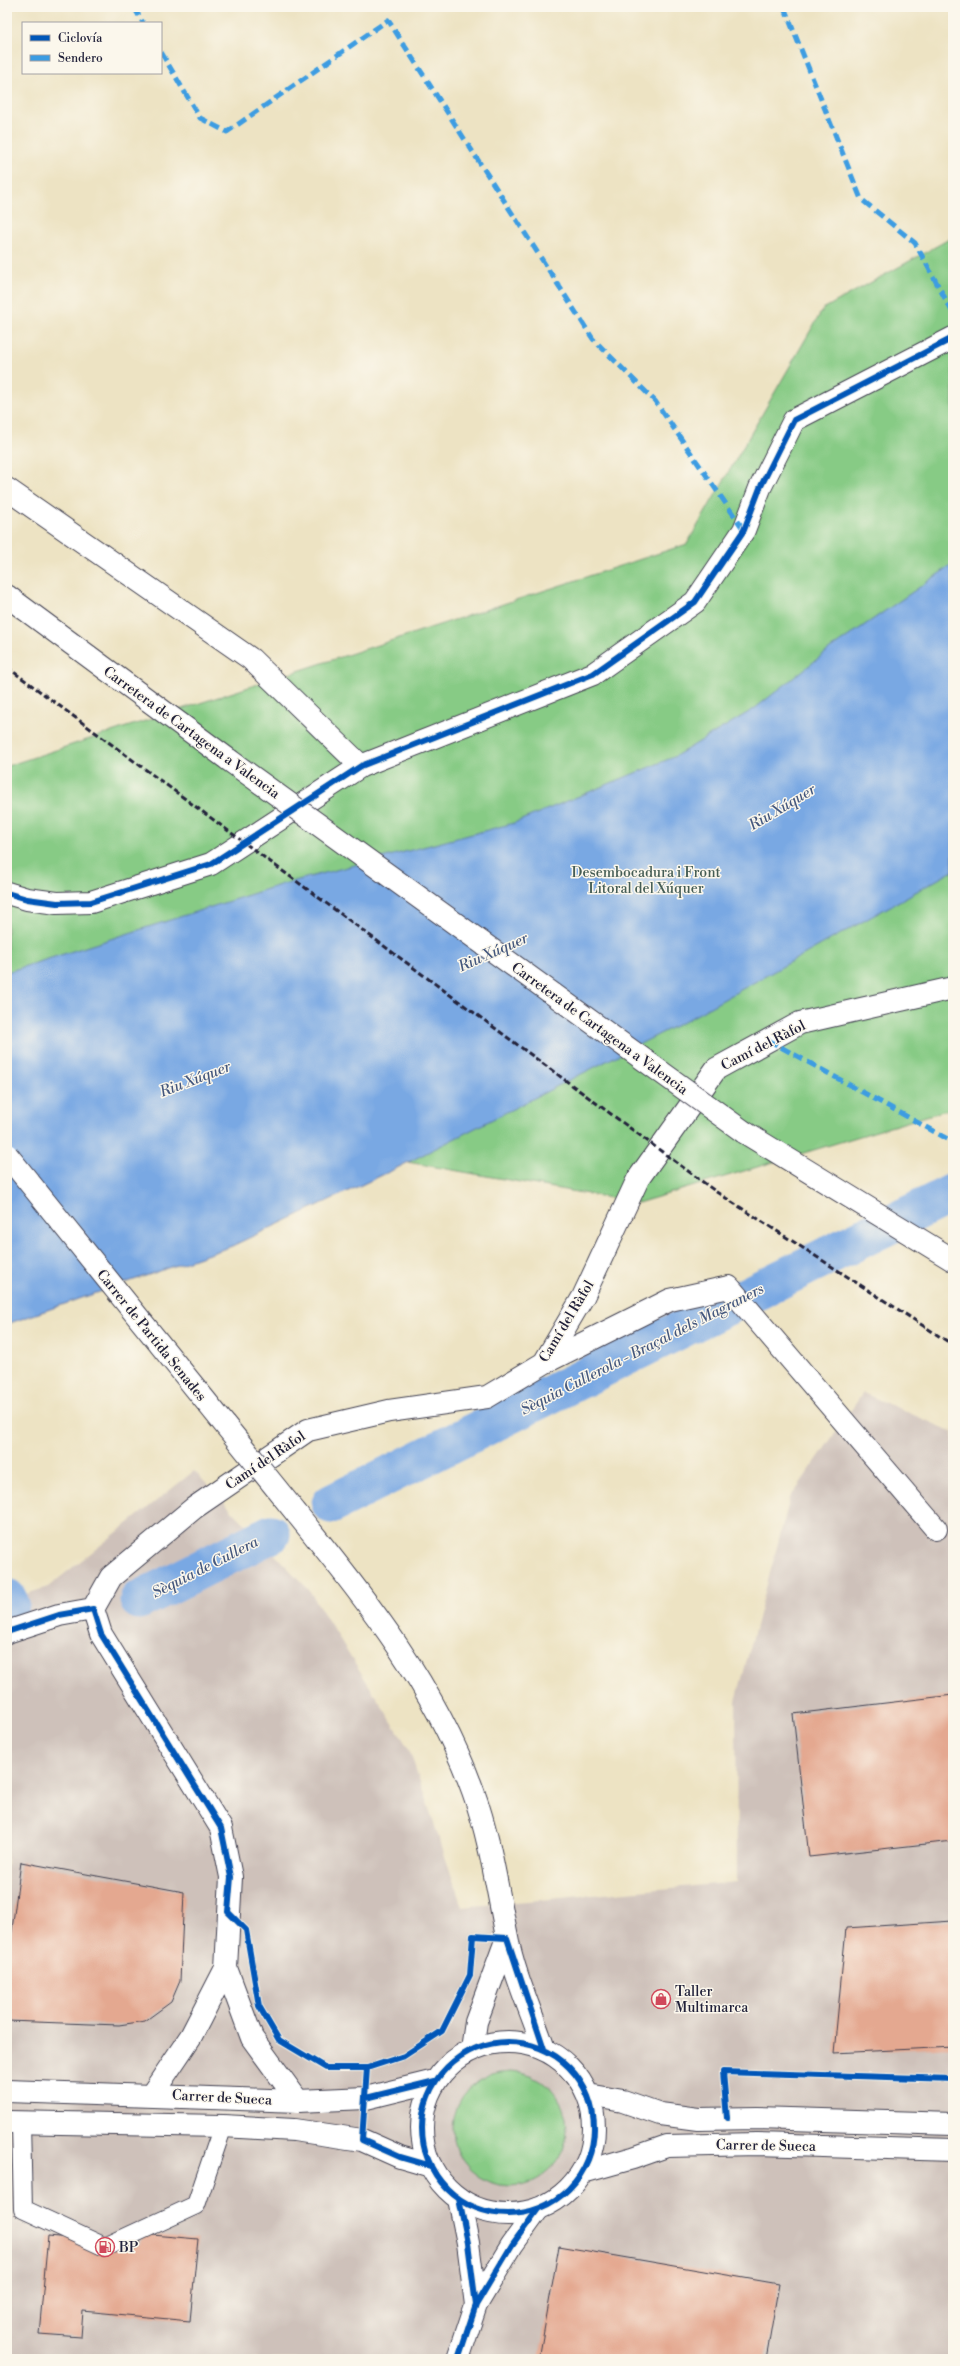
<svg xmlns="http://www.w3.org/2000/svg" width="960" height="2366" font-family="'Libre Bodoni',serif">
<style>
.industrial{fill:#cec1ba}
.green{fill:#87cb85;stroke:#547660}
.water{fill:#79a8e3;stroke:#4e658f}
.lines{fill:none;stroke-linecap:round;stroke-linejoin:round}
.canal{stroke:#79a8e3;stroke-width:39}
.building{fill:#e4a890}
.lane-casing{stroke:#403f4f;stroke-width:20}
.street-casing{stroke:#403f4f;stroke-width:24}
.secondary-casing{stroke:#403f4f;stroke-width:24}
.highway-casing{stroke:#403f4f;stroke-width:24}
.lane{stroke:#fff;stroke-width:18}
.street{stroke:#fff;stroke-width:22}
.secondary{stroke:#fff;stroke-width:22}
.highway{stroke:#fff;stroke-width:22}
.rail{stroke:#22223b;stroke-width:3;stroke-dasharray:6 3;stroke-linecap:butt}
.secondary-bridge-casing{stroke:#403f4f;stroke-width:24;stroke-linecap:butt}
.highway-bridge-casing{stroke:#403f4f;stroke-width:24;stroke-linecap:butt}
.secondary-bridge{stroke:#fff;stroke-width:22}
.highway-bridge{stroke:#fff;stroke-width:22}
.quiet{stroke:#3c9ce2;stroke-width:5;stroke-dasharray:10 5;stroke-linecap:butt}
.cycleway-casing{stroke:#fbf7ec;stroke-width:8}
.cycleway{stroke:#0057b8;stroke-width:6}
.labels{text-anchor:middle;stroke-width:3;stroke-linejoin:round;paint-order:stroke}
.street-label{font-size:14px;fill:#22223b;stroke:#fbf7ec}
.park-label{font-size:14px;fill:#455d55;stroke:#fbf7ec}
.poi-label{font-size:14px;fill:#22223b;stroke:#fbf7ec;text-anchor:start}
.water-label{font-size:15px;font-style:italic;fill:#45587e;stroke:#fbf7ec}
</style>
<rect width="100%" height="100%" fill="#fbf7ec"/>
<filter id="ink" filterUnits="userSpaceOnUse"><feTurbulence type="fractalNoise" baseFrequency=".025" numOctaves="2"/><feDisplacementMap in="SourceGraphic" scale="8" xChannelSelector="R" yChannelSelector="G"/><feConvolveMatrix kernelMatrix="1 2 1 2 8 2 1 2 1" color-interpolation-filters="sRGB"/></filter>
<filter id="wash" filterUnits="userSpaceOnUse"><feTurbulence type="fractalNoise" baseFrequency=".012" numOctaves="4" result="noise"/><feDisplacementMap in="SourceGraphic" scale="16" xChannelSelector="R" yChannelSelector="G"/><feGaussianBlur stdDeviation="0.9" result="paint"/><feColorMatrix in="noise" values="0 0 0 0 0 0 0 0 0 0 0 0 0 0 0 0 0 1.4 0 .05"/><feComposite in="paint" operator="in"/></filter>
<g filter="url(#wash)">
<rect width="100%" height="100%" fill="#ede3c3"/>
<path class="industrial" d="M 863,1393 L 953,1432 L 953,2359 L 7,2359 L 7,1600 L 48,1587 L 194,1471 L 309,1590 L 409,1749 L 462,1907 L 737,1882 L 736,1701 L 790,1498 Z"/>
<path class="green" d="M 953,237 L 953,1108 L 638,1203 L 385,1158 L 7,1283 L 7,766 L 687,544 L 823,309 Z
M453 2129a57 57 0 1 1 114 0a57 57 0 1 1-114 0Z"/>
<path class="water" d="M 953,564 L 953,871 L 687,1020 L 393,1170 L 232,1246 L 7,1324 L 7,972 L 283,884 L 514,823 L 674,757 L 754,709 L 830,649 Z"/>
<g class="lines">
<path class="canal" d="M 331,1504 L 953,1193
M 7,1598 L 10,1604
M 139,1600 L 271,1534"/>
</g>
<g id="blocks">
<path class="building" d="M 953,1695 L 953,1841 L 809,1857 L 793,1714 Z
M 21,1862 L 184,1892 L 180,1981 L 171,2002 L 145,2021 L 119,2025 L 7,2021 L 7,1967 Z
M 953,1921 L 953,2047 L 834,2053 L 846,1928 Z
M 141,2234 L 198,2239 L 190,2321 L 83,2311 L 81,2337 L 39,2334 L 48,2236 L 140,2244 Z
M 559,2246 L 779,2284 L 766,2359 L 539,2359 Z"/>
</g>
</g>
<g filter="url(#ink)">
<use href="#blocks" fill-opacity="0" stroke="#403f4f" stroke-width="1"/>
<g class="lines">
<g class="lane-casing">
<path id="lane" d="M 21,2123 L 23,2209 L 105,2247 L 196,2205 L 223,2126"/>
</g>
<g class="street-casing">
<path id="street" d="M 7,489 L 251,659 L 361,766
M 7,893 L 27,899 L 57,903 L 91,902 L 211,864 L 361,766 L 593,674 L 695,602 L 744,530 L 760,488 L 794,420 L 953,338
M 544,1363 L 670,1300 L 729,1287 L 936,1529
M 93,1609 L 111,1577 L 194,1508 L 308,1430 L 389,1411 L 487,1397 L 544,1363 L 583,1297 L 638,1179 L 716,1069 L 800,1023 L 953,988
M 93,1609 L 101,1634 L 221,1828 L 231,1877 L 226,1968 L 252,2038 L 298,2101
M 7,1632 L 59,1615 L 93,1609
M 152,2094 L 191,2036 L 226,1968
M 459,2199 L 468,2243 L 476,2305
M 458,2359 L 476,2305 L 512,2245 L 538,2209"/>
</g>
<g class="secondary-casing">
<path id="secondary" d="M 297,1514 C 367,1600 435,1686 473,1791 C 490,1838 497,1888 507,1937 C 514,1975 532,2013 544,2049
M422 2128a86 86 0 1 1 172 0a86 86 0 1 1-172 0Z
M 472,2049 L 476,2022 L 507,1938
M 7,2091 L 298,2101 L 366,2098 L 435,2081
M 588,2095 L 623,2101 L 660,2114 L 698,2119 L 757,2118 L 953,2124
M 7,2122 L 223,2126 L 294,2130 L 362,2140 L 400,2157 L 431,2166
M 583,2172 L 633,2158 L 667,2146 L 757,2144 L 953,2150"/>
</g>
<g class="highway-casing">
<path id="highway" d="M 7,596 L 229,760
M 744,1132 L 953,1260"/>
</g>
<use href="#lane" class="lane"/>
<use href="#street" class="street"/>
<use href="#secondary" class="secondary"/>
<use href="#highway" class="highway"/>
<path class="rail" d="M 7,667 L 715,1191 L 953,1345"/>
<g class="secondary-bridge-casing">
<path id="secondary-bridge" d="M 7,1155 L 297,1514"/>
</g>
<g class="highway-bridge-casing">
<path id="highway-bridge" d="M 229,760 L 744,1132"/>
</g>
<use href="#secondary-bridge" class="secondary-bridge"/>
<use href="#highway-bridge" class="highway-bridge"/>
<path class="quiet" d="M 134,7 L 143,23
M 784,7 L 861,199 L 915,243 L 953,313
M 161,52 L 200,118 L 227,132 L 388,20 L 593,339 L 655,401 L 744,530
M 768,1040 L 953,1142"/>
<g class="cycleway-casing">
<path id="cycleway" d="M 7,893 L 27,899 L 57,903 L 91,902 L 211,864 L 361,766 L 593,674 L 695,602 L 744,530 L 760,488 L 794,420 L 953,338
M 7,1632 L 59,1615 L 93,1609 L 101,1634 L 221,1828 L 231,1877 L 228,1912 L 246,1930 L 259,2006 L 279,2040 L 326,2068 L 367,2068 L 404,2056 L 442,2031 L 470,1975 L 473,1936 L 507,1938 L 544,2049
M422 2128a86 86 0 1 1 172 0a86 86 0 1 1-172 0Z
M 367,2068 L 362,2140 L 400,2157 L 431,2166
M 366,2098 L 435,2081
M 727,2118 L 723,2072 L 953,2079
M 459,2199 L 468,2243 L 476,2305
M 458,2359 L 476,2305 L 512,2245 L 538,2209"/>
</g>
<use href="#cycleway" class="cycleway"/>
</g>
</g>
<defs>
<g id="shop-ring" transform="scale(1)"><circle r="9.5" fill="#fbf7ec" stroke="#d1495b" stroke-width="1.5"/><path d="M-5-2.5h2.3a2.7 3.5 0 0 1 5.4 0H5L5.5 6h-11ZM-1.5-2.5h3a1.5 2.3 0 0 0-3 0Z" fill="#d1495b"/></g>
<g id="fuel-ring" transform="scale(1)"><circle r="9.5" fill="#fbf7ec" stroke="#d1495b" stroke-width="1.5"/><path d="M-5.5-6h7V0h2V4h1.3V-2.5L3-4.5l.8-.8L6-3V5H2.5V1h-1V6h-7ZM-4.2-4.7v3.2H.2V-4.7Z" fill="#d1495b"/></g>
</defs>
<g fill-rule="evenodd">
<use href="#shop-ring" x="661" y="1999"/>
<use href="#fuel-ring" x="105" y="2247"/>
</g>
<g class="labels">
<g class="street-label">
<text transform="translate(192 732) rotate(36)" y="5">Carretera de Cartagena a Valencia</text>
<text transform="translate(600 1028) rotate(36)" y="5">Carretera de Cartagena a Valencia</text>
<text transform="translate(763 1045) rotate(-27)" y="5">Camí del Ràfol</text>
<text transform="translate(566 1321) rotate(-59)" y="5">Camí del Ràfol</text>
<text transform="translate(152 1335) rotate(51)" y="5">Carrer de Partida Senades</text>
<text transform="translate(265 1460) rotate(-34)" y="5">Camí del Ràfol</text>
<text transform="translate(222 2097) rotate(3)" y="5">Carrer de Sueca</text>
<text transform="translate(766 2145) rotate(1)" y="5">Carrer de Sueca</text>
</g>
<g class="park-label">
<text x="646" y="877">Desembocadura i Front<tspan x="646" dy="16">Litoral del Xúquer</tspan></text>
</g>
<g class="poi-label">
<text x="675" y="1996">Taller<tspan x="675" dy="16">Multimarca</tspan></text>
<text x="119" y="2252">BP</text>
</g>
<g class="water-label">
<text transform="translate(782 807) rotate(-31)" y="5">Riu Xúquer</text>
<text transform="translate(493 952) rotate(-24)" y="5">Riu Xúquer</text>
<text transform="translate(195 1079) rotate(-21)" y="5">Riu Xúquer</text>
<text transform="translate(642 1349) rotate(-27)" y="5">Sèquia Cullerola - Braçal dels Magraners</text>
<text transform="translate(205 1567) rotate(-27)" y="5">Sèquia de Cullera</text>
</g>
</g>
<rect width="960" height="2366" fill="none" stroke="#fbf7ec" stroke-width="24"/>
<rect x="22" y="22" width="140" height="52" fill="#fbf7ec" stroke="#a4a2a5"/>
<rect x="30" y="35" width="20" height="6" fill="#0057b8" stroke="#a4a2a5"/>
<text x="58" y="42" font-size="12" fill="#22223b">Ciclovía</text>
<rect x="30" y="55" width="20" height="6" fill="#3c9ce2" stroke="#a4a2a5"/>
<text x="58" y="62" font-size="12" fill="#22223b">Sendero</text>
</svg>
